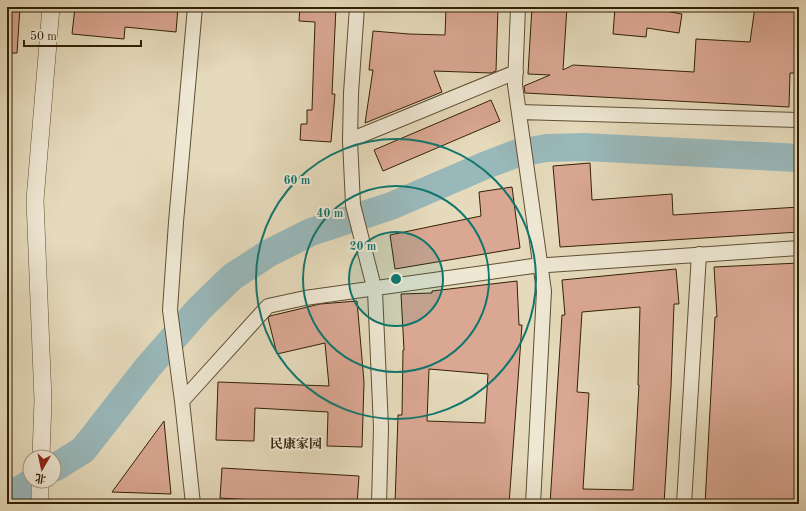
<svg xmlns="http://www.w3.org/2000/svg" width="806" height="511" font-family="'Old Standard TT','Noto Serif SC',serif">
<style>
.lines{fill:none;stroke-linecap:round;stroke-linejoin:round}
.river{stroke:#99b8ba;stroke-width:28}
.building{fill:#daa792;stroke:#322106;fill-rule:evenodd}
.minor-casing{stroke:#5f4f33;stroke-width:16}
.tertiary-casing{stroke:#5f4f33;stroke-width:18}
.minor{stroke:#eee7d3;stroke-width:14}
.tertiary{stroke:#eee7d3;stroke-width:17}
.ring{fill:none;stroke:#0f766e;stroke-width:2}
.labels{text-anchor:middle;stroke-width:4;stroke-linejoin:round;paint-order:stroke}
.neighbourhood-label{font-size:13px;font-weight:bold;fill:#322106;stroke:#eee7d3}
.centre{fill:#0f766e;stroke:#eee7d3;stroke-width:2}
.ring-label{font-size:12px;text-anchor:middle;font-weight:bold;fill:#0f766e;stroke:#eee7d3;stroke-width:4;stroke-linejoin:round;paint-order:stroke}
</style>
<rect width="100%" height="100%" fill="#e5dabb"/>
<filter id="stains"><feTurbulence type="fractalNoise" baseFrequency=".005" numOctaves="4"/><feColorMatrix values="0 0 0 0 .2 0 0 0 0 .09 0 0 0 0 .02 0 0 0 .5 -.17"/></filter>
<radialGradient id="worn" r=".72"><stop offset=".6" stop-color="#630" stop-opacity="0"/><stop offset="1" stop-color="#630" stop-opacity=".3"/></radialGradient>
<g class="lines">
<path class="river" d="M 54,468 L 83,450 L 148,367 L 199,309 L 232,277 L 269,253 L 311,232 L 391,206 L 486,165 L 518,153 L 547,148 L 584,147 L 799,158
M 7,500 L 13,494 L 34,481"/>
</g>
<path class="building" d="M 7,7 L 20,7 L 17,53 L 7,53 Z
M 75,7 L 178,7 L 176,32 L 125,27 L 124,39 L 72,34 Z
M 300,7 L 336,7 L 332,94 L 335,94 L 331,142 L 300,140 L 301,124 L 307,124 L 307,110 L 312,110 L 315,22 L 299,21 Z
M 446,7 L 498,7 L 496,71 L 491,73 L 434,71 L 442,92 L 365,123 L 373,70 L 369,70 L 373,31 L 409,34 L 445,35 Z
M 532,7 L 567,7 L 563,70 L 573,65 L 694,72 L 696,39 L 750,42 L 755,7 L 799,7 L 799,73 L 790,73 L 789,107 L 525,93 L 524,86 L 550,75 L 528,74 Z
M 615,7 L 649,7 L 649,8 L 682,14 L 679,33 L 647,28 L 646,37 L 613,34 Z
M 491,100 L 500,121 L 383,171 L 374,150 Z
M 590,163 L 592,200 L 672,194 L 673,215 L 799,207 L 799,232 L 560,247 L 553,166 Z
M 512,187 L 520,248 L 395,269 L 390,235 L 481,216 L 479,192 Z
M 799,263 L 799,504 L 705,504 L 715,317 L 717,317 L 714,267 Z
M 676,269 L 679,304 L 674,304 L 671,387 L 664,504 L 550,504 L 562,315 L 565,315 L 562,280 ZM 640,307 L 638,385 L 639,385 L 633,490 L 583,489 L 589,393 L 577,392 L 582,312 Z
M 517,281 L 519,325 L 522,325 L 509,504 L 395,504 L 398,415 L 402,415 L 403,350 L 404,350 L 401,294 L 432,293 L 432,291 ZM 429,369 L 488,374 L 485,423 L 427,421 Z
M 357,301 L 364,382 L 362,447 L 327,446 L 328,412 L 255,408 L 254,441 L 216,440 L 218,382 L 329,386 L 325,343 L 277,354 L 268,318 L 270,316 L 320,304 Z
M 164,421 L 171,494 L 112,492 Z
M 222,468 L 359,476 L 357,504 L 321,504 L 220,498 Z"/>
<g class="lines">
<g class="minor-casing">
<path id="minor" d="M 357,7 L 351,93 L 350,140 L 353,205 L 375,291 L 381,428 L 379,504
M 518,7 L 515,85 L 544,291 L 533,504
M 519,112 L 799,120
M 350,140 L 516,72
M 182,401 L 268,306 L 305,298 L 533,266 L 799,248
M 193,504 L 182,401 L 170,310 L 176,222 L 195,7
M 684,504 L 699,254"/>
</g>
<g class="tertiary-casing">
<path id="tertiary" d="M 41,457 L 43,400 L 35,200 L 51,7
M 40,504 L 40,481"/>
</g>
<use href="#minor" class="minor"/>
<use href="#tertiary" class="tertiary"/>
</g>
<circle cx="396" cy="279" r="47" fill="#0f766e" fill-opacity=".12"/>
<g class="ring">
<circle cx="396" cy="279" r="47"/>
<circle cx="396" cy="279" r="93"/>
<circle cx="396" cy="279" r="140"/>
</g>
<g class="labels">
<g class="neighbourhood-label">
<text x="296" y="448">民康家园</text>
</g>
</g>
<circle cx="396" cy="279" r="6" class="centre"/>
<g class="ring-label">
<text x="297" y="184">60 m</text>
<text x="330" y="217">40 m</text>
<text x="363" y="250">20 m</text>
</g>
<rect width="806" height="511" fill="none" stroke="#e5dabb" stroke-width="24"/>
<rect x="8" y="8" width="790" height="495" fill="none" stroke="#322106" stroke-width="2"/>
<rect x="12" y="12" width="782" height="487" fill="none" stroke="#322106"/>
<g transform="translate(42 469) rotate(189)"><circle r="19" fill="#eee7d3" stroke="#a39881"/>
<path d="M0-3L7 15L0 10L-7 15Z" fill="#8f2418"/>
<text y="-6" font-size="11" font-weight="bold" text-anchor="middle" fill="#322106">北</text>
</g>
<path d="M24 40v6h117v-6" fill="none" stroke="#322106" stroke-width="2"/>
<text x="30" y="40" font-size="12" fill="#322106" stroke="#eee7d3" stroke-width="3" paint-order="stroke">50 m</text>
<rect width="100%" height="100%" filter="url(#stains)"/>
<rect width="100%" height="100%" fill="url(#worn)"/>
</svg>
